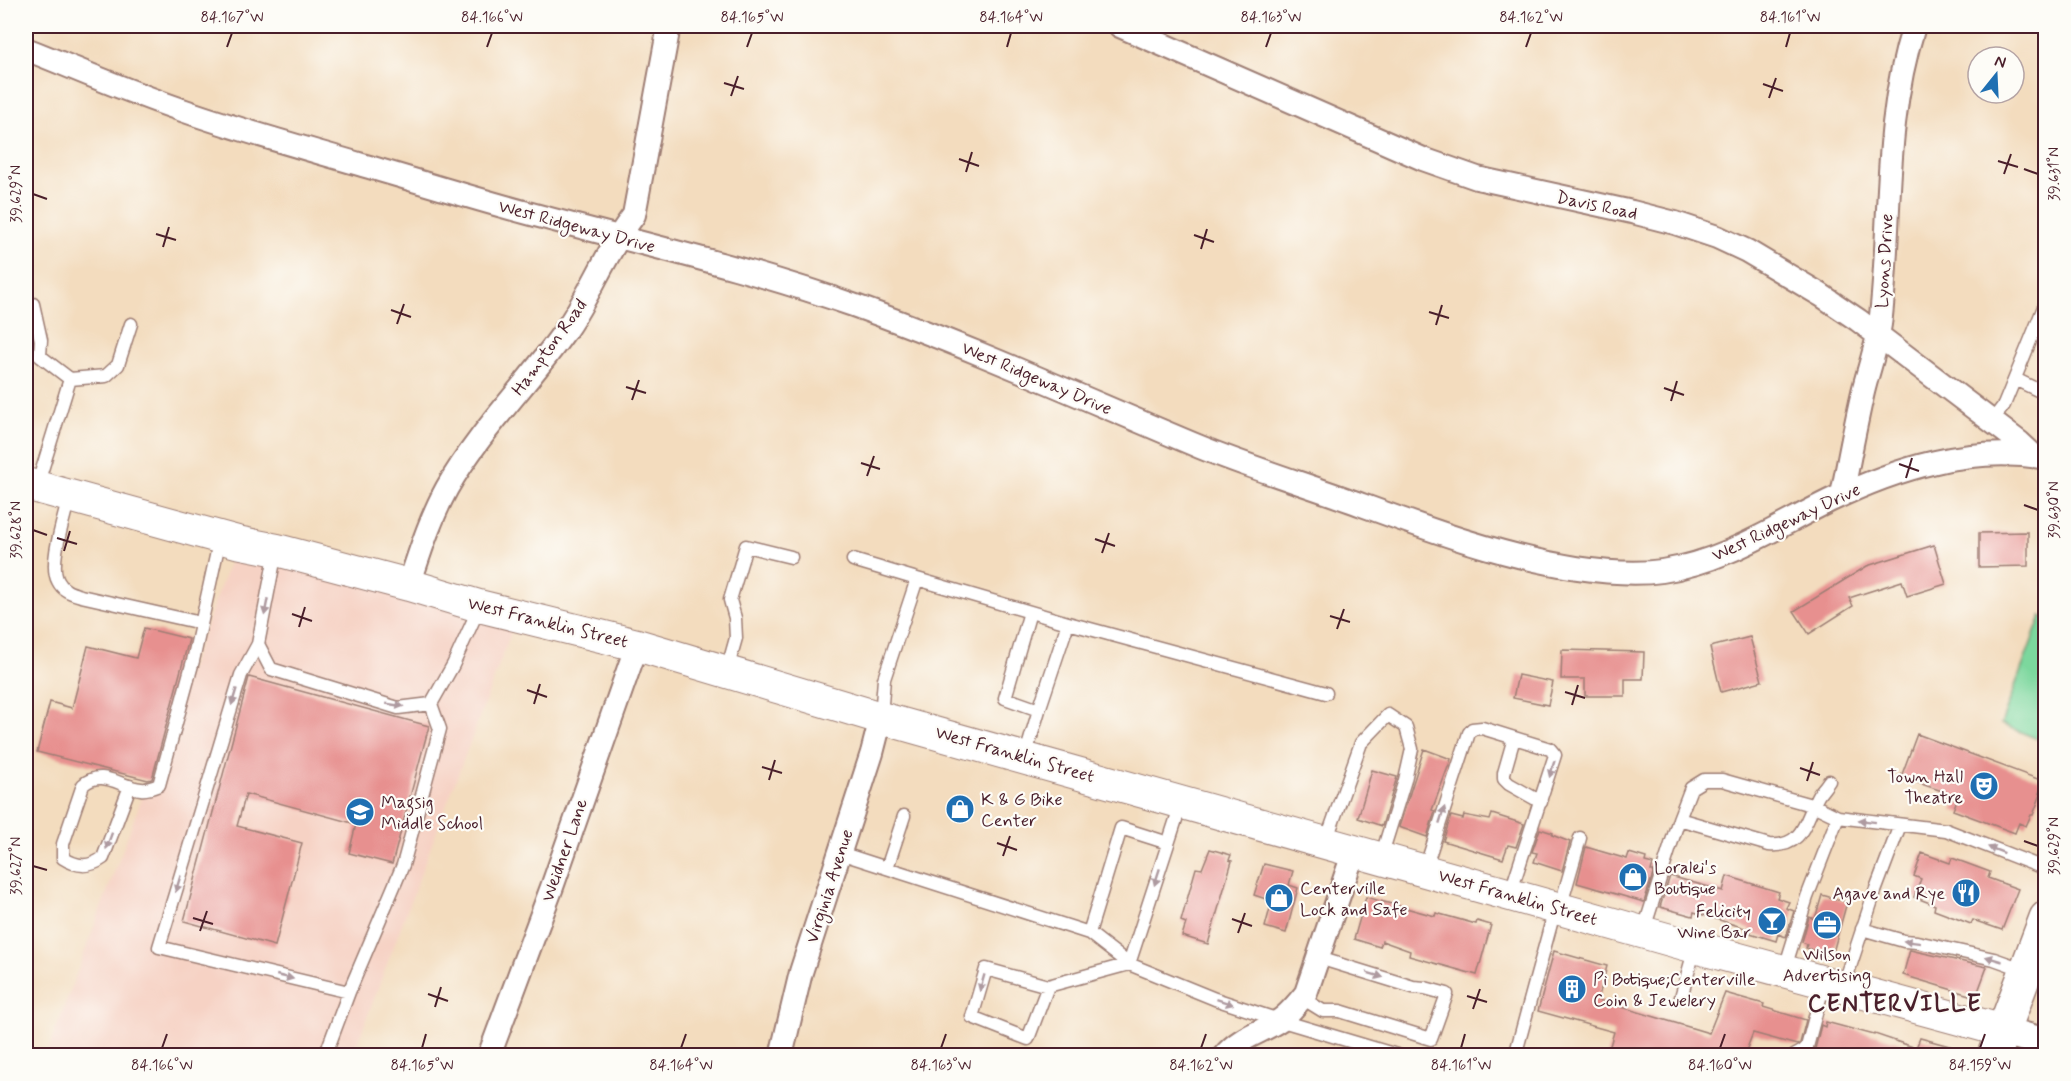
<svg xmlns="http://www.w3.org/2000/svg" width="2071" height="1081" font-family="Mynerve,sans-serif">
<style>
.built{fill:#f6d2c4}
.green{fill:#7cd79d;stroke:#637b64;stroke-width:1.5}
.building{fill:#e7908f}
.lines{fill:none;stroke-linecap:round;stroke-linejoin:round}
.service-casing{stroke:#9e7e74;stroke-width:15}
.minor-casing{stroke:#9e7e74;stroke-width:26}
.tertiary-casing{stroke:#9e7e74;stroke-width:32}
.secondary-casing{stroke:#9e7e74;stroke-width:34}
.primary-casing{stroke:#9e7e74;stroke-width:36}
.service{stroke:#fff;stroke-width:12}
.minor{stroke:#fff;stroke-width:22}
.tertiary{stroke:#fff;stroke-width:28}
.secondary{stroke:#fff;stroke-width:32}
.primary{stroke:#fff;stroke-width:33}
.oneway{fill:#ae9aa0}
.ticks{fill:none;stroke:#4a1f2b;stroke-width:2}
.labels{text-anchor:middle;stroke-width:4.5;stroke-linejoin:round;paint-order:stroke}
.street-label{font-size:18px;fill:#4a1f2b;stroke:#fdfcf7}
.poi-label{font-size:18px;fill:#4a1f2b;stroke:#fdfcf7;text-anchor:start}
.district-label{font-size:24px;font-weight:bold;letter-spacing:1.5px;fill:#4a1f2b;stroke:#fdfcf7}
.neatline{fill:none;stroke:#4a1f2b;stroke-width:2}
.ticks-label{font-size:15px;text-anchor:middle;fill:#4a1f2b}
</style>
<rect width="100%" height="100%" fill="#fdfcf7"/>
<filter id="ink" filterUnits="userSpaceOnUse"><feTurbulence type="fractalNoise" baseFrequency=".0167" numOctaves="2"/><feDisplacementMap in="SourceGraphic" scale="12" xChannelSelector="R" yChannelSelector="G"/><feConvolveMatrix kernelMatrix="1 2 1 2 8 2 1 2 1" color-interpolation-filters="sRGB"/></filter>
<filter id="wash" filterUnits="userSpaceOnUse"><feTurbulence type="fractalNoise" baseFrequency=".008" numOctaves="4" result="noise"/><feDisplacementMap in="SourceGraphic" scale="24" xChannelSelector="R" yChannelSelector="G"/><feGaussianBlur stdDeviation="1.35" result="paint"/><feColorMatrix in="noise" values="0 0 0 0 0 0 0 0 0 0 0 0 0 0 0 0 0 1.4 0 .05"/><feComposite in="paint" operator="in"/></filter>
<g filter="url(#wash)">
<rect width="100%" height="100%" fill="#f3dcbe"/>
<path class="built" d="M 237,542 L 518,614 L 353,1055 L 46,1056 Z"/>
<path class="green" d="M 2041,616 L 2046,618 L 2045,742 L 2001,724 Z"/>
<g id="blocks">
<path class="building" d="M 2028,532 L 2028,566 L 1979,567 L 1979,533 Z
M 1934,545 L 1946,584 L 1907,596 L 1902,581 L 1849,598 L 1853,606 L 1809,634 L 1794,611 L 1867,566 Z
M 144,628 L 189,639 L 152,779 L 148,780 L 37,752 L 50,702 L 72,708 L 88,646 L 136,658 Z
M 1750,637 L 1762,681 L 1721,692 L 1710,647 Z
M 1562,650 L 1644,652 L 1643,679 L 1625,679 L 1625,696 L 1585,696 L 1585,679 L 1561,679 Z
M 1518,675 L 1553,682 L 1548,705 L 1513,698 Z
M 249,677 L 429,726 L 392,864 L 349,853 L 356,824 L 246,794 L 237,826 L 302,843 L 275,946 L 184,921 Z
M 1917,734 L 2043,781 L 2039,793 L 2041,794 L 2033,815 L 2031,815 L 2026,826 L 2019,823 L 2015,833 L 1953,810 L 1957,800 L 1944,795 L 1945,792 L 1901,777 Z
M 1424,749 L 1451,759 L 1432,810 L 1435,811 L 1427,837 L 1399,827 Z
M 1372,770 L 1397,777 L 1382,826 L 1358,818 Z
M 1492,814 L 1524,824 L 1516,847 L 1508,845 L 1503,859 L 1443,841 L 1451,816 L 1463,819 L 1464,815 L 1490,820 Z
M 1540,829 L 1553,833 L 1552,835 L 1570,842 L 1562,871 L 1534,862 L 1537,853 L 1532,852 Z
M 1586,847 L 1627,859 L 1629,853 L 1646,858 L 1645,862 L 1653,864 L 1651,871 L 1654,871 L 1644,902 L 1577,883 Z
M 1210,849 L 1231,855 L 1229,860 L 1232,861 L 1208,944 L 1182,936 L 1186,923 L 1181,921 L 1196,868 L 1202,869 Z
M 1922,853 L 1950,863 L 1952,858 L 1990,872 L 1988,878 L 2018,889 L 2002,930 L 1973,920 L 1971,924 L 1934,910 L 1935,905 L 1914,897 L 1921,879 L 1914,876 Z
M 1264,864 L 1293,871 L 1289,885 L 1298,888 L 1286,933 L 1265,927 L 1272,901 L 1254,895 Z
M 1670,876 L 1723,891 L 1727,876 L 1779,892 L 1777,898 L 1789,902 L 1786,908 L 1794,911 L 1786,937 L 1778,934 L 1776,941 L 1750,933 L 1751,930 L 1694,912 L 1693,916 L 1660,907 Z
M 1822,895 L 1847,902 L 1832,956 L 1806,948 L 1807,944 L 1802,942 L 1809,917 L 1815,919 Z
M 1366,897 L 1435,916 L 1436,913 L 1476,924 L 1477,921 L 1491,925 L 1477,975 L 1409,956 L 1410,951 L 1382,941 L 1380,947 L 1354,939 Z
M 1910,950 L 1987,967 L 1976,997 L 1903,975 Z
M 1554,951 L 1607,966 L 1598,1000 L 1709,1033 L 1725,993 L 1764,1004 L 1763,1007 L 1806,1020 L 1800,1043 L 1797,1045 L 1753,1033 L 1744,1056 L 1607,1056 L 1614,1032 L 1538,1011 Z
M 1826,1022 L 1874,1035 L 1875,1034 L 1916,1048 L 1920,1038 L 1968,1051 L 1967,1056 L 1811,1056 L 1815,1049 L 1821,1025 L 1825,1027 Z"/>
</g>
</g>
<g filter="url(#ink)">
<use href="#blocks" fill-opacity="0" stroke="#9e7e74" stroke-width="1.5"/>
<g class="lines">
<g class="service-casing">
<path id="service" d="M 26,301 L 33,304 L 41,340 L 40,356 L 70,379
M 2015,379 L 2046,394
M 1992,421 L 2004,405 L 2046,302
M 37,486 L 70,379 L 106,376 L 118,365 L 131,324
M 69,497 C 65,516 48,564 58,581 C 63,591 71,593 81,596 L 201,623
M 276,551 L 258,644 L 271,669 L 398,708 L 431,704 L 453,665 L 479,608
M 853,560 L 917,579 L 884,679 L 881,716
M 917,579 L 1068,623 L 1326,693
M 1030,612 L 1005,698 L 1039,710 L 1068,623
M 258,644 L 241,675 L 159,947 L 349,992
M 727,670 L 736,638 L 735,618 L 730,600 L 746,546 L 791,557
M 1514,738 L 1504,773 L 1504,779 L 1509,784 L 1541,802
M 1025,757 L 1039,710
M 130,786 L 103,858 C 89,868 77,867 63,858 L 63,844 L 83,785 C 102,768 120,787 141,789 C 147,790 154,787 159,785 L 193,661 L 220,538
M 1181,804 L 1129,964 L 1215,999 L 1279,1020 L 1400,1056
M 1679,819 L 1769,845 C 1804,848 1805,820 1818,796 C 1821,791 1826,786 1829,781
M 1326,841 L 1361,743 L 1388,715 L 1406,727 L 1412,749 L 1405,780 L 1381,857
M 840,853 L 1089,933 L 1121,828 L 1168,843
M 887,868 L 904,816
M 1425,869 L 1469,733 L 1472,729 L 1482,728 L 1550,749 L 1555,755 L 1510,894
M 1560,908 L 1580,838
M 1862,929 L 1904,941 L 1917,942 L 1994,959 L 2025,970
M 1643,932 L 1679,819 L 1691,788 L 1704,780 L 1722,780 L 1815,806 L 1838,817 L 1946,830 L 2046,869
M 1089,933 L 1129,964
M 1784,971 L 1807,897 L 1838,817
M 1048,986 L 1028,1039 L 972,1017 L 986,969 L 1048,986 L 1129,964
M 1843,988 L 1874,894 L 1900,825
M 1681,997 L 1695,948
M 1302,998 L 1323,1011 L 1340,1011 L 1431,1039 L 1447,994 L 1425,988 L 1413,987 L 1319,958
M 325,1056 L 349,992 L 403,865 L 440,729 L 431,704
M 1515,1056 L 1555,909
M 1794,1056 L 1803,1051 L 1807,1047 L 1824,983"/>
</g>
<g class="minor-casing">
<path id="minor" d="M 1120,26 L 1423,159 L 1477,178 L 1632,212 L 1675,223 L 1717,237 L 1747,251 L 1821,295 L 1858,320 L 2019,442 L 2034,456
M 26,49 C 79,70 131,93 185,111 C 242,131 301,147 359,164 C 414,180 469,197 524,212 C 634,242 746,267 853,305 C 971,347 1085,399 1200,447 C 1249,467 1301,483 1351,501 C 1425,528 1499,556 1577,568 C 1604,572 1634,575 1662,571 C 1723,562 1774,528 1829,501 C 1897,468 1970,445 2046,458
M 1842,495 C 1849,460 1855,426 1863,392 C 1869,367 1879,341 1881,316 C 1892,216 1883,124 1914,26
M 409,585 C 420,552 430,519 447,488 C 480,430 529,383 567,328 C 592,291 607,250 634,215 L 669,26
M 489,1056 L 552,887 L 637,645
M 781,1056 L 801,972 L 872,753 L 881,718
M 1224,1056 C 1239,1037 1261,1033 1280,1020 C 1290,1013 1298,1003 1306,993 L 1354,851"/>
</g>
<g class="tertiary-casing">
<path id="tertiary" d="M 2004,1031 L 2046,1043"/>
</g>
<g class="secondary-casing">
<path id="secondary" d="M 26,484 L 237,542 L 277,550 L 409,585 L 479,606 L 637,645 L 881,718 L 1695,947 L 2004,1031"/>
</g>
<g class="primary-casing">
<path id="primary" d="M 1994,1056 L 2046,918"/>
</g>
<use href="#service" class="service"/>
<use href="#minor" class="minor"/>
<use href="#tertiary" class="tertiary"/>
<use href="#secondary" class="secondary"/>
<use href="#primary" class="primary"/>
</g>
<defs><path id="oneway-solid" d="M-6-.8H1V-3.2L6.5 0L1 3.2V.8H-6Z" transform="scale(1.5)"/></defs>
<g class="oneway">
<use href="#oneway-solid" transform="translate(266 607) rotate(101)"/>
<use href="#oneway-solid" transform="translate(234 697) rotate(107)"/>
<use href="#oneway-solid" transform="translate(395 705) rotate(9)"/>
<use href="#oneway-solid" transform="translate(1552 769) rotate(107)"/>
<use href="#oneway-solid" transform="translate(1442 815) rotate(-72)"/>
<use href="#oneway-solid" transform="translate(1867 821) rotate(-173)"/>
<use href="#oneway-solid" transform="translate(109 841) rotate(110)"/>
<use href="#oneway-solid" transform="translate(1996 850) rotate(-159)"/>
<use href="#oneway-solid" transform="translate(1157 877) rotate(108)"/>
<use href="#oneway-solid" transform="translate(178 884) rotate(107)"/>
<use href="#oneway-solid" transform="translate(1912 942) rotate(-173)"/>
<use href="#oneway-solid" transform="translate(1994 959) rotate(-163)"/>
<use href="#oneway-solid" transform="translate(1375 975) rotate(17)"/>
<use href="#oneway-solid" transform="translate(285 977) rotate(13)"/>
<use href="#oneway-solid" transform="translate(982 983) rotate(106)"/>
<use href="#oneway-solid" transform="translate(1225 1002) rotate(18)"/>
</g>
</g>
<path class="ticks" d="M 227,47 L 232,33M 487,47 L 492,33M 747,47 L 752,33M 1007,47 L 1011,33M 1266,47 L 1271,33M 1526,47 L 1531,33M 1786,47 L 1790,33M 724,83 L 744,89M 1763,84 L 1783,91M 731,96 L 738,76M 1769,98 L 1776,78M 959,159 L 979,166M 1998,161 L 2018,167M 2024,169 L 2038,174M 966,172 L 972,152M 2004,174 L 2011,154M 33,194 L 47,199M 156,234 L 176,240M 1194,235 L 1214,242M 163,247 L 169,227M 1201,249 L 1207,229M 391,310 L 411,317M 1429,312 L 1449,318M 397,324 L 404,304M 1436,325 L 1442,305M 626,387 L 646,393M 1664,388 L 1684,395M 632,400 L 639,380M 1671,401 L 1677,381M 861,463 L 880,469M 1899,464 L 1919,471M 867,476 L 874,456M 1906,478 L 1912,458M 2024,505 L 2038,510M 33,530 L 47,535M 57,538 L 77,544M 1095,539 L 1115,546M 64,551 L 70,531M 1102,553 L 1109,533M 292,614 L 312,621M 1330,616 L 1350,622M 299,627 L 305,607M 1337,629 L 1344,609M 527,690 L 547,697M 1565,692 L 1585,698M 534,704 L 540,684M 1572,705 L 1578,685M 762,767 L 782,773M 1800,768 L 1820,775M 769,780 L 775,760M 1807,781 L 1813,762M 2024,841 L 2038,846M 997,843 L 1017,850M 1003,856 L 1010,836M 33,866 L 47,870M 193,918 L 213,924M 1232,919 L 1252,926M 200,931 L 207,911M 1238,933 L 1245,913M 428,994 L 448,1001M 1467,996 L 1487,1002M 435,1007 L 441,987M 1473,1009 L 1480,989M 162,1048 L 167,1034M 422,1048 L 426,1034M 681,1048 L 686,1034M 941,1048 L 946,1034M 1201,1048 L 1206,1034M 1461,1048 L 1465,1034M 1720,1048 L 1725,1034M 1980,1048 L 1985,1034"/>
<defs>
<g id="theatre-disc" transform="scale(1.5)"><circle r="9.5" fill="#1f6fb2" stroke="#fdfcf7"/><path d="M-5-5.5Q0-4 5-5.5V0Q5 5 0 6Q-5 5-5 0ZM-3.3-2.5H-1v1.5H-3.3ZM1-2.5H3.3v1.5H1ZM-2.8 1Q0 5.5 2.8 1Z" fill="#fff"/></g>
<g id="shop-disc" transform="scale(1.5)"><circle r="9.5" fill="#1f6fb2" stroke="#fdfcf7"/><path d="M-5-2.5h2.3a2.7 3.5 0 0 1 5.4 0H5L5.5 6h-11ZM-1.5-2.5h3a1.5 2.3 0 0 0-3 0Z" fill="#fff"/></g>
<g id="school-disc" transform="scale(1.5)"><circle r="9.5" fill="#1f6fb2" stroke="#fdfcf7"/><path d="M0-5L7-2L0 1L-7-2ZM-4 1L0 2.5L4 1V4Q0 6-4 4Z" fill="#fff"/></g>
<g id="restaurant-disc" transform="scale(1.5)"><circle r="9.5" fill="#1f6fb2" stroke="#fdfcf7"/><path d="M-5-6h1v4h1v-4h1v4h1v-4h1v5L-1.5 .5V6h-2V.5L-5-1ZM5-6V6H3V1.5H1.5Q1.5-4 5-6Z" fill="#fff"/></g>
<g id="bar-disc" transform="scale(1.5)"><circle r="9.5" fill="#1f6fb2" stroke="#fdfcf7"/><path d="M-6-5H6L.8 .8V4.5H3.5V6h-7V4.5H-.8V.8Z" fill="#fff"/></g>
<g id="office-disc" transform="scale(1.5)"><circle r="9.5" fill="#1f6fb2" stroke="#fdfcf7"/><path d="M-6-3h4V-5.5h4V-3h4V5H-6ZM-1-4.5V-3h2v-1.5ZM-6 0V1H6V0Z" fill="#fff"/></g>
<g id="building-disc" transform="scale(1.5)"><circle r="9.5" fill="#1f6fb2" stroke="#fdfcf7"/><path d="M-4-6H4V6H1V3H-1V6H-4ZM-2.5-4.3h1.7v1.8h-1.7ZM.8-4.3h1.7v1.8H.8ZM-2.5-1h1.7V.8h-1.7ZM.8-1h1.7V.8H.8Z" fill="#fff"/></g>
</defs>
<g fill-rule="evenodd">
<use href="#theatre-disc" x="1984" y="786"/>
<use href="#shop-disc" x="960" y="809"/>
<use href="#school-disc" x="360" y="812"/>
<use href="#shop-disc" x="1633" y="877"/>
<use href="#restaurant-disc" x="1966" y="893"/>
<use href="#shop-disc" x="1279" y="898"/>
<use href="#bar-disc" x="1772" y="921"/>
<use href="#office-disc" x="1827" y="925"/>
<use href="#building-disc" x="1572" y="989"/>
</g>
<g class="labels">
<g class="street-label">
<text transform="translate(1597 205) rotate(12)" y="6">Davis Road</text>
<text transform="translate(577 226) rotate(15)" y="6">West Ridgeway Drive</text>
<text transform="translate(1884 261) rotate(-87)" y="6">Lyons Drive</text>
<text transform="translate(549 347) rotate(-54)" y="6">Hampton Road</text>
<text transform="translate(1037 378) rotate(23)" y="6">West Ridgeway Drive</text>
<text transform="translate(1786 522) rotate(-25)" y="6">West Ridgeway Drive</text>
<text transform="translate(548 622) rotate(14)" y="6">West Franklin Street</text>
<text transform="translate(1015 754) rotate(16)" y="6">West Franklin Street</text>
<text transform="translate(564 850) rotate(-71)" y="6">Weidner Lane</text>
<text transform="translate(829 886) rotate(-72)" y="6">Virginia Avenue</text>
<text transform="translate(1518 897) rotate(16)" y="6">West Franklin Street</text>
</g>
<g class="poi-label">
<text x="1963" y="782" text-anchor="end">Town Hall<tspan x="1963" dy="21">Theatre</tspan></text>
<text x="981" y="805">K &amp; G Bike<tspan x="981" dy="21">Center</tspan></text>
<text x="381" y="808">Magsig<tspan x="381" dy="21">Middle School</tspan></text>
<text x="1654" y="873">Loralei's<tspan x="1654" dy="21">Boutique</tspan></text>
<text x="1300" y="894">Centerville<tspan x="1300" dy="21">Lock and Safe</tspan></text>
<text x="1945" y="899" text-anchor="end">Agave and Rye</text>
<text x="1751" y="917" text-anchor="end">Felicity<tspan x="1751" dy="21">Wine Bar</tspan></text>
<text x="1827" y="960" text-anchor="middle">Wilson<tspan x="1827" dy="21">Advertising</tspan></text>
<text x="1593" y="985">Pi Botique;Centerville<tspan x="1593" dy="21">Coin &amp; Jewelery</tspan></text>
</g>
<g class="district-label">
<text x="1895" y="1011">CENTERVILLE</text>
</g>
</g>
<rect width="2071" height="1081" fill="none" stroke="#fdfcf7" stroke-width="66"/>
<g transform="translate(1996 75) rotate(18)"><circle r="28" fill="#fdfcf7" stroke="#b5a4a5" stroke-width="1.5"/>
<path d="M0-4.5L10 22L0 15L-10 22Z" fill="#1f6fb2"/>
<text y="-9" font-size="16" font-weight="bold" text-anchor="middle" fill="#4a1f2b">N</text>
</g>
<rect x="33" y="33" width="2005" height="1015" class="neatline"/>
<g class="ticks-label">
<text x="232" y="22">84.167°W</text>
<text x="492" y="22">84.166°W</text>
<text x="752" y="22">84.165°W</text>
<text x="1011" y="22">84.164°W</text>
<text x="1271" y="22">84.163°W</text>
<text x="1531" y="22">84.162°W</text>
<text x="1790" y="22">84.161°W</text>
<text transform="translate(2054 174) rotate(-90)" y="5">39.631°N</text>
<text transform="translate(16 194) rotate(-90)" y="5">39.629°N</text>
<text transform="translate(2054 510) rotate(-90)" y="5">39.630°N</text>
<text transform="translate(16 530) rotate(-90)" y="5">39.628°N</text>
<text transform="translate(2054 846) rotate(-90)" y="5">39.629°N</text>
<text transform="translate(16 866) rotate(-90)" y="5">39.627°N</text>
<text x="162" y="1070">84.166°W</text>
<text x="422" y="1070">84.165°W</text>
<text x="681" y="1070">84.164°W</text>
<text x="941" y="1070">84.163°W</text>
<text x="1201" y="1070">84.162°W</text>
<text x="1461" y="1070">84.161°W</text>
<text x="1720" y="1070">84.160°W</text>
<text x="1980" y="1070">84.159°W</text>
</g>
</svg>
